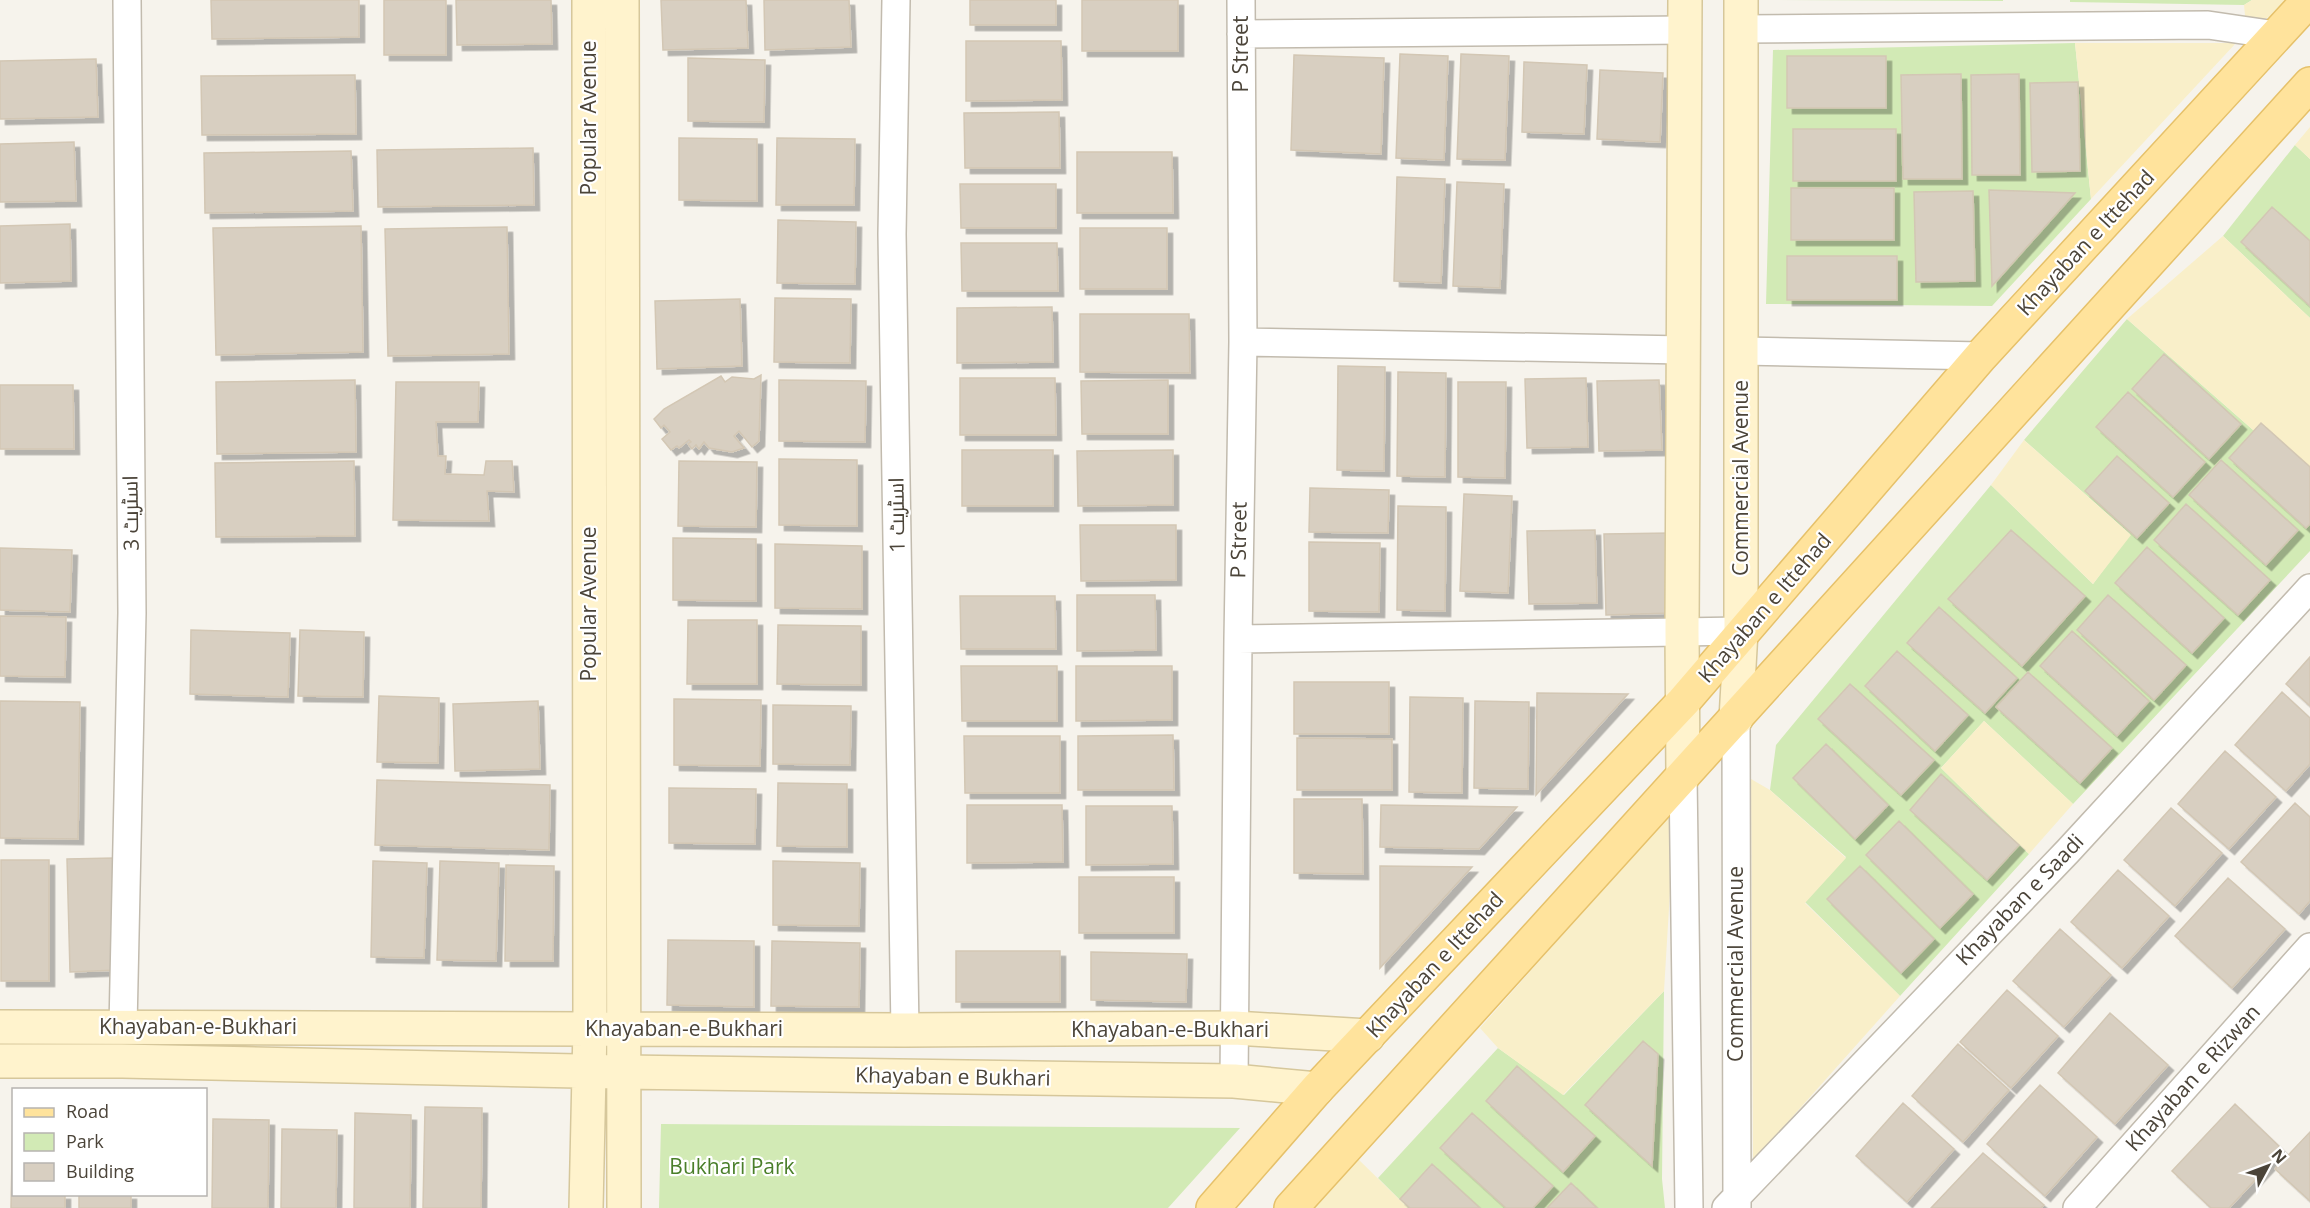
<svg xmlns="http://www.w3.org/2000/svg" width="2310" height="1208" font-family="'Open Sans',Cairo,sans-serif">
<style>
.green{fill:#d2eab5}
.sand{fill:#f9efc9}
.building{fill:#d8cfc1;stroke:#d3c7b4;stroke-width:1.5;filter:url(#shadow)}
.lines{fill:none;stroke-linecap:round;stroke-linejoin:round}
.street-casing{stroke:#c2bbae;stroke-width:30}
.secondary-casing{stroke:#d6c79b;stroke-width:36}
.primary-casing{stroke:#e6c16a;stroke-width:36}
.street{stroke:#fff;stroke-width:27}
.secondary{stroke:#fff3cd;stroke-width:33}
.primary{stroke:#ffe39c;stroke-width:33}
.labels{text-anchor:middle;stroke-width:4.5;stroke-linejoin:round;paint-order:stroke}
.street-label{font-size:21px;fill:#4b4439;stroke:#fff}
.park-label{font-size:21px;fill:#4a7f2a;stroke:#fff}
</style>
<defs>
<filter id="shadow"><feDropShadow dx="5.5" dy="5.5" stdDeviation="0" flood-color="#0004"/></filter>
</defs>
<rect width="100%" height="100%" fill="#f6f3ec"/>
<path class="green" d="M 1768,0 L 2003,0 L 2003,1 Z
M 2070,0 L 2252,0 L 2244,5 L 2070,2 Z
M 2075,43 L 2091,199 L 1992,306 L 1766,304 L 1773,50 Z
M 2295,145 L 2310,159 L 2310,318 L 2223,236 Z
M 2127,319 L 2310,480 L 2310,551 L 2073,804 L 1984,721 L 1941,768 L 2029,854 L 1900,996 L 1805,902 L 1846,857 L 1770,790 L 1776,745 L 1991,485 L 2093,584 L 2130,534 L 2024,440 Z
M 1664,991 L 1662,1179 L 1665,1208 L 1408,1208 L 1378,1178 L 1498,1048 L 1564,1095 Z
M 661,1124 L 1240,1128 L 1168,1208 L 659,1208 Z"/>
<path class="sand" d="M 2252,0 L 2286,0 L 2272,16 L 2246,25 L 2244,5 Z
M 2075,43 L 2236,43 L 2091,199 Z
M 2310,127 L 2310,159 L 2295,145 Z
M 2223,236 L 2310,318 L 2310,480 L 2127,319 Z
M 2024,440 L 2131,535 L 2093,584 L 1991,485 Z
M 1984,721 L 2073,804 L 2029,854 L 1941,768 Z
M 1751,779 L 1770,790 L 1846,858 L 1805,903 L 1900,996 L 1753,1161 Z
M 1675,808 L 1664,991 L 1563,1095 L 1498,1048 L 1480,1028 Z
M 1357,1158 L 1408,1208 L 1313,1208 Z"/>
<path class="building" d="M 211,0 L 359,0 L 359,37 L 212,39 Z
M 384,0 L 446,0 L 446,55 L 384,55 Z
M 456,0 L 551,0 L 552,44 L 457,45 Z
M 661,0 L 746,0 L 748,48 L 663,50 Z
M 764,0 L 849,0 L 851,47 L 765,50 Z
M 970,0 L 1056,0 L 1056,25 L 970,25 Z
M 1082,0 L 1178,0 L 1178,51 L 1082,51 Z
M 966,41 L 1061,41 L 1062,100 L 966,101 Z
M 1400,54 L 1448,56 L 1444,160 L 1396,158 Z
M 1461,54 L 1509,56 L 1505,160 L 1457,159 Z
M 1294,55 L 1384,58 L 1381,154 L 1291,150 Z
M 1787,56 L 1886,56 L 1886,108 L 1787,108 Z
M 688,58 L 765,60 L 764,122 L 688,121 Z
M 96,59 L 98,117 L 0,119 L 0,61 Z
M 1524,62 L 1587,65 L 1584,134 L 1522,132 Z
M 1600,70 L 1663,73 L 1660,142 L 1597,139 Z
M 1961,74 L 1962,179 L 1903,179 L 1901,75 Z
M 2019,74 L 2020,175 L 1972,175 L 1971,75 Z
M 355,75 L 356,134 L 202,135 L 201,76 Z
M 2078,82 L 2080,171 L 2032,172 L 2030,83 Z
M 1059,112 L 1060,168 L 965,168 L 964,113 Z
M 1793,129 L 1896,129 L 1896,181 L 1793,181 Z
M 679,138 L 757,139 L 757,201 L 679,200 Z
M 777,138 L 855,139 L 854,205 L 776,205 Z
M 74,142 L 76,201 L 0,202 L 0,144 Z
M 533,148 L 534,205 L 378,207 L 377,150 Z
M 351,151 L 353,211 L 205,213 L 204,153 Z
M 1077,152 L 1172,152 L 1173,213 L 1077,213 Z
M 1397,177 L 1445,179 L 1441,283 L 1394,281 Z
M 1457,182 L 1504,184 L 1500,288 L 1453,286 Z
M 960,184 L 1056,184 L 1056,228 L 961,228 Z
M 1791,188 L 1894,188 L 1894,240 L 1791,240 Z
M 1989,190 L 2075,193 L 1992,286 Z
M 1973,191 L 1975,281 L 1916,282 L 1914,192 Z
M 2272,207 L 2310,241 L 2310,306 L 2241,242 Z
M 778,220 L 856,222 L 855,284 L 777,283 Z
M 70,224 L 71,281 L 0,283 L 0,226 Z
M 361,226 L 363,352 L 216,355 L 213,228 Z
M 507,227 L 509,354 L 388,356 L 385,229 Z
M 1080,228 L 1167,228 L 1167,289 L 1080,289 Z
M 961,243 L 1057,243 L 1058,291 L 962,291 Z
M 1787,256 L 1897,256 L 1897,300 L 1787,300 Z
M 775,298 L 851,299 L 850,363 L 774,362 Z
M 740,299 L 742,366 L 657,369 L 655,301 Z
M 1052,307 L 1053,362 L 957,363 L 957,308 Z
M 1080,314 L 1189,314 L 1190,373 L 1080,372 Z
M 2164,354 L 2241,424 L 2209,459 L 2132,389 Z
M 1338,366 L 1385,367 L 1384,471 L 1337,470 Z
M 1398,372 L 1446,373 L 1445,477 L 1397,476 Z
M 761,375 L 759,441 L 752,447 L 739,431 L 734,436 L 744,448 L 732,452 L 709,448 L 704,442 L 699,449 L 696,445 L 692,449 L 688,444 L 691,442 L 689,440 L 679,448 L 677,446 L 671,450 L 662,439 L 670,432 L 664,425 L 661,428 L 654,419 L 664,409 L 721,376 L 725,382 L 732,377 L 754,379 Z
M 960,378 L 1055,378 L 1056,435 L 960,435 Z
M 1586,378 L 1588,447 L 1527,448 L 1525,379 Z
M 355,380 L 356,452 L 217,454 L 216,382 Z
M 779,380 L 866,381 L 865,442 L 779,441 Z
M 1168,380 L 1168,434 L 1082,434 L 1081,381 Z
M 1659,380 L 1662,450 L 1599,451 L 1597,381 Z
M 396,382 L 479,382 L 478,422 L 436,422 L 438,456 L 446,456 L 445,474 L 484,475 L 486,461 L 512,461 L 514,492 L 487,491 L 489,521 L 393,520 Z
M 1458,382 L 1506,382 L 1505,478 L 1458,477 Z
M 0,385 L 73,385 L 74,449 L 0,449 Z
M 2128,392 L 2205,462 L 2173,497 L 2096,427 Z
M 2261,423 L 2310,467 L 2310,524 L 2306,528 L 2229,458 Z
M 962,450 L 1053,450 L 1053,506 L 962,506 Z
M 1173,450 L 1173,505 L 1078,506 L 1077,451 Z
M 2117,456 L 2169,503 L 2137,538 L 2085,491 Z
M 779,459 L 857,460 L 857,526 L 779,525 Z
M 2221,460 L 2298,530 L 2266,565 L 2189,495 Z
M 354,461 L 355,536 L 216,537 L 215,463 Z
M 679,461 L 757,462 L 756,527 L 678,526 Z
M 1310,488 L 1389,490 L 1388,533 L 1309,532 Z
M 1464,494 L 1512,496 L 1508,593 L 1460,591 Z
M 2186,504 L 2270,580 L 2238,615 L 2154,540 Z
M 1398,506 L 1446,507 L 1445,611 L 1397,610 Z
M 1080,525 L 1176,525 L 1176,580 L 1081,581 Z
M 1595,530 L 1597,603 L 1529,604 L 1527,531 Z
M 2011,530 L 2085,596 L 2022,666 L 1948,599 Z
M 1671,533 L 1673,613 L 1606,615 L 1604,534 Z
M 673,538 L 756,539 L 756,601 L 673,600 Z
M 1309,542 L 1380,543 L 1379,612 L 1309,611 Z
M 775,544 L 862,546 L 862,609 L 775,608 Z
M 2147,547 L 2224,618 L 2192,653 L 2115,583 Z
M 0,548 L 72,550 L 70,612 L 0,610 Z
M 1077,595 L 1155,595 L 1156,650 L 1077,651 Z
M 2108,595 L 2186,665 L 2154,700 L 2077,630 Z
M 960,596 L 1055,596 L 1056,649 L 961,649 Z
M 1939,607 L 2017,678 L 1985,713 L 1907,643 Z
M 0,616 L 66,617 L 65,677 L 0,676 Z
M 688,620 L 757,620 L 757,684 L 687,684 Z
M 778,625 L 861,626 L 861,685 L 777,684 Z
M 191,630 L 290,633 L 288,697 L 190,694 Z
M 300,630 L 364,632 L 363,697 L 298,696 Z
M 2072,631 L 2149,701 L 2117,736 L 2040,666 Z
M 1897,651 L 1968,715 L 1935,751 L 1865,686 Z
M 2310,657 L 2310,706 L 2286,684 Z
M 961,666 L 1057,666 L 1057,721 L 962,721 Z
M 1076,666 L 1172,666 L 1172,720 L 1076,721 Z
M 2028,672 L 2112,748 L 2080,783 L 1996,707 Z
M 1294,682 L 1389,682 L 1389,734 L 1294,734 Z
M 1850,684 L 1934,760 L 1901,795 L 1818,719 Z
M 2282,692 L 2310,718 L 2310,764 L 2286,791 L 2235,745 Z
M 1537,693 L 1628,694 L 1536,795 Z
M 379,696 L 439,698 L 438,763 L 377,762 Z
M 1410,697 L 1463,698 L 1462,793 L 1409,792 Z
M 674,699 L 761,700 L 760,766 L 674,765 Z
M 0,701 L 80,702 L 78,839 L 0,838 Z
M 538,701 L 540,769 L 455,771 L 453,704 Z
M 1475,701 L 1529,702 L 1528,789 L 1474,788 Z
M 773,705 L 851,706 L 850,765 L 773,764 Z
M 1173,735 L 1174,790 L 1078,790 L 1078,736 Z
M 964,736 L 1060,736 L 1060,793 L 965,793 Z
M 1297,738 L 1392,739 L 1392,790 L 1297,790 Z
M 1826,744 L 1888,805 L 1855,839 L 1793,778 Z
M 2225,751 L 2276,797 L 2229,849 L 2178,804 Z
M 1941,774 L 2019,845 L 1987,880 L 1910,810 Z
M 377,780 L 550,785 L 549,850 L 375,845 Z
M 778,783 L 847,784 L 847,847 L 777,846 Z
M 669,788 L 756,789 L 755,844 L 669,843 Z
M 1294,799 L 1362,799 L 1363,874 L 1294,873 Z
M 2295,803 L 2310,817 L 2310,901 L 2299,914 L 2241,862 Z
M 967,805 L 1062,805 L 1063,862 L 967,863 Z
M 1381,805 L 1517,807 L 1479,849 L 1380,847 Z
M 1086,806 L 1172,806 L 1173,864 L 1086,865 Z
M 2171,808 L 2222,853 L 2175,906 L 2124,860 Z
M 1899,821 L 1973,894 L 1940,928 L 1866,855 Z
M 114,858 L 118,970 L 70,972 L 67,859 Z
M 1,860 L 49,860 L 49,981 L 1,981 Z
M 373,861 L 427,863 L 424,958 L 371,957 Z
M 440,861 L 499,863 L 496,961 L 437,960 Z
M 773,861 L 860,863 L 859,926 L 773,925 Z
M 506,865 L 554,866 L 553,961 L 505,961 Z
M 1380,866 L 1472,867 L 1380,968 Z
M 1860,866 L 1934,939 L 1901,973 L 1827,899 Z
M 2118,870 L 2169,916 L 2122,968 L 2071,922 Z
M 1079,877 L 1174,877 L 1174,933 L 1079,933 Z
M 2228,878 L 2285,929 L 2232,988 L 2175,936 Z
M 2060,929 L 2111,975 L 2064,1027 L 2013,981 Z
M 668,940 L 754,941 L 754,1007 L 667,1005 Z
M 772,941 L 860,943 L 859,1007 L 771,1006 Z
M 956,951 L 1060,951 L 1060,1002 L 956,1002 Z
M 1091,952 L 1187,954 L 1186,1002 L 1091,1000 Z
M 2007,990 L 2058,1036 L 2011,1088 L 1960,1042 Z
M 2110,1013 L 2168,1065 L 2115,1124 L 2058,1073 Z
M 1643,1041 L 1658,1054 L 1652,1166 L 1585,1105 Z
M 1958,1044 L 2009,1090 L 1963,1142 L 1912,1096 Z
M 1517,1066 L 1595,1136 L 1563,1172 L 1486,1101 Z
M 2040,1085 L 2097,1137 L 2045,1196 L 1987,1144 Z
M 1903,1103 L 1954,1149 L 1907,1202 L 1856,1156 Z
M 2235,1104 L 2283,1150 L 2229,1208 L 2211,1208 L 2172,1171 Z
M 425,1107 L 482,1108 L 481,1208 L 423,1208 Z
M 13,1108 L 14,1194 L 65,1194 L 65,1208 L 11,1208 Z
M 355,1113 L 411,1115 L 410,1208 L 354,1208 Z
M 1472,1113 L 1553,1186 L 1533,1208 L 1506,1208 L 1440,1148 Z
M 213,1119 L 269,1120 L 268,1208 L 212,1208 Z
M 282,1129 L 337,1130 L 336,1208 L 281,1208 Z
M 2310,1132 L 2310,1201 L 2275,1169 Z
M 1983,1153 L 2044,1205 L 2041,1208 L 1931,1208 Z
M 1432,1164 L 1480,1208 L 1410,1208 L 1400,1199 Z
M 1571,1183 L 1597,1208 L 1547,1208 Z
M 79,1194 L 131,1194 L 131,1208 L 79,1208 Z"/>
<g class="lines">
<g class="street-casing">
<path id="street" d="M 896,0 L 892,234 L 905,1030
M 1741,29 L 2208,25 L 2276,35
M 1241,34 L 1685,30
M 1243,342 L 1684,350
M 1741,351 L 1981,356
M 1238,639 L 1741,631
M 1736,719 L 1737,1207
M 1683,776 L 1689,1208
M 123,1027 L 132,613 L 127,0
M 1234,1081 L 1238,639 L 1243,342 L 1241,0
M 1726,1208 L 2068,851 L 2310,588
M 2077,1208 L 2310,947"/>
</g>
<g class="secondary-casing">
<path id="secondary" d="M 622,0 L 624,1208
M 1736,719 L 1741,631 L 1741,0
M 1683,776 L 1682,631 L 1685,0
M 0,1027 L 905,1030 L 1234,1028 L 1368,1036
M 0,1061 L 122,1061 L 624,1072 L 1234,1081 L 1317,1089
M 586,1208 L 590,1028 L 589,0"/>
</g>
<g class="primary-casing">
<path id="primary" d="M 1213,1208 L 1317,1089 L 1683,702 L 1981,356 L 2309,0
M 1291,1208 L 2310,84"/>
</g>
<use href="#street" class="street"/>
<use href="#secondary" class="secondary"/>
<use href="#primary" class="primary"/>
</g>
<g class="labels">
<g class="street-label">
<text transform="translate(1241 54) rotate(-90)" y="7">P Street</text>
<text transform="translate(589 118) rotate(-90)" y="7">Popular Avenue</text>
<text transform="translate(2086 243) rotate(-47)" y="7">Khayaban e Ittehad</text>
<text transform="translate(1741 478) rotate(-90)" y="7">Commercial Avenue</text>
<text transform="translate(131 513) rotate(-91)" y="7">اسٹریٹ 3</text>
<text transform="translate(897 515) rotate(-91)" y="7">اسٹریٹ 1</text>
<text transform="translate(1239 540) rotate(-89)" y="7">P Street</text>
<text transform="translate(589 604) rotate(-90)" y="7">Popular Avenue</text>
<text transform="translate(1765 608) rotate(-49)" y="7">Khayaban e Ittehad</text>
<text transform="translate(2020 900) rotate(-46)" y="7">Khayaban e Saadi</text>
<text transform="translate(1736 964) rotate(-90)" y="7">Commercial Avenue</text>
<text transform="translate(1435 965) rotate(-47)" y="7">Khayaban e Ittehad</text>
<text x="198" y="1034">Khayaban-e-Bukhari</text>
<text x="684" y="1036">Khayaban-e-Bukhari</text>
<text x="1170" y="1037">Khayaban-e-Bukhari</text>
<text transform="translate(953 1077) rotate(1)" y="7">Khayaban e Bukhari</text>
<text transform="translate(2193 1078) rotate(-48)" y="7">Khayaban e Rizwan</text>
</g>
<g class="park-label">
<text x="732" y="1174">Bukhari Park</text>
</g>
</g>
<rect x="12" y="1088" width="195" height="108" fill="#ffffff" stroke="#b7b4b0" stroke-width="1.5"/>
<rect x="24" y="1108" width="30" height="9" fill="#ffe39c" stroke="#b7b4b0" stroke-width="1.5"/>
<text x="66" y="1118" font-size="18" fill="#4b4439">Road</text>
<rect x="24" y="1133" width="30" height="18" fill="#d2eab5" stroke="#b7b4b0" stroke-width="1.5"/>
<text x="66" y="1148" font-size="18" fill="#4b4439">Park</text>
<rect x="24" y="1163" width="30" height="18" fill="#d8cfc1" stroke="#b7b4b0" stroke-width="1.5"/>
<text x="66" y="1178" font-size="18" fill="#4b4439">Building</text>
<g transform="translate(2268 1166) rotate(49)" stroke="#ffffff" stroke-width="4.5" paint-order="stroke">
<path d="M0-4.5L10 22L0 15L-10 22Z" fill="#4b4439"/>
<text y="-9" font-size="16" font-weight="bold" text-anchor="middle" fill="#4b4439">N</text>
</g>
</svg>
